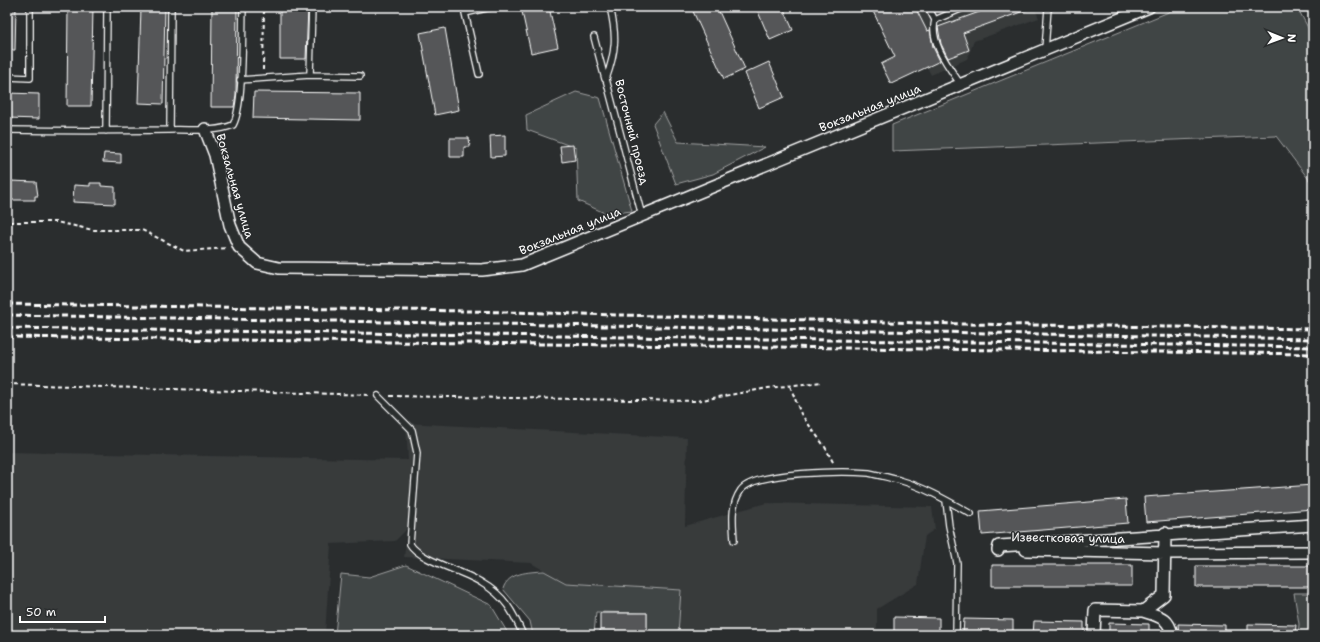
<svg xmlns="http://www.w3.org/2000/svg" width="1320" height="642" font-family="'Shantell Sans',sans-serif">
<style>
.built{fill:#373a3b}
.green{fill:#414445;stroke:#a0a2a2}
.building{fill:#555758;stroke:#fff}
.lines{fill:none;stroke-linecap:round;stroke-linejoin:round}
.lane-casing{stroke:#fff;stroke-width:8}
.street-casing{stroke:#fff;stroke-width:14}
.path{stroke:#fff;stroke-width:2;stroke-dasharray:4 3;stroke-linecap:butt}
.lane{stroke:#2a2d2e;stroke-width:5.5}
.street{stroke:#2a2d2e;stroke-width:11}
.rail{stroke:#fff;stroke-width:3;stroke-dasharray:6 3;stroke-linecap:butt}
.labels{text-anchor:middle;stroke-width:3;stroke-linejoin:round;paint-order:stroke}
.street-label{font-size:12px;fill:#fff;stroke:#2a2d2e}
</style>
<rect width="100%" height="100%" fill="#2a2d2e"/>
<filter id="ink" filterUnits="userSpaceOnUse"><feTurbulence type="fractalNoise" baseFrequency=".025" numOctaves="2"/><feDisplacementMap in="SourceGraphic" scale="8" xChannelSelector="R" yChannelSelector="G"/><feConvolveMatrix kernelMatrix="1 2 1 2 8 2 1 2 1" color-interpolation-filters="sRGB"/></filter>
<g filter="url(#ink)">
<path class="built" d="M 895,7 L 1034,7 L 1039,18 L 974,41 L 967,59 L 931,75 Z
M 406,423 L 687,438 L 685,526 L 766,503 L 932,507 L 935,529 L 925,536 L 918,584 L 877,609 L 877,635 L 678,635 L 681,590 L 566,583 L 531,563 L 404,557 L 408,528 L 395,541 L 331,544 L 325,635 L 7,635 L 7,452 L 408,460 Z"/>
<path class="green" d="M 1181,7 L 1297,7 L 1313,37 L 1313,185 L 1276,136 L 892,151 L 892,125 Z
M 576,92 L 600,98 L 632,211 L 607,214 L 578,201 L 576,148 L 527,130 L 526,115 Z
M 663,112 L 678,142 L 765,147 L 713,174 L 676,184 L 653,124 Z
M 406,565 L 491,605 L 509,635 L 335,635 L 341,574 L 369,577 Z
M 544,571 L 566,583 L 681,590 L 678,635 L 654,635 L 647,631 L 647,613 L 596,612 L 594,635 L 533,635 L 530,621 L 503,589 C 508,572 529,572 544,571 Z
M 1294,593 L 1313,593 L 1313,635 L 1298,635 L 1299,624 Z"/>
<path class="building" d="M 7,7 L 16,7 L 15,50 L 7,50 Z
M 68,7 L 93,7 L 91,106 L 67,106 Z
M 141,7 L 165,7 L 163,104 L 138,103 Z
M 212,7 L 237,7 L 236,95 L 234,107 L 211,107 Z
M 280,7 L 308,7 L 306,59 L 280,59 Z
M 521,7 L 549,7 L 558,47 L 531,53 Z
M 691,7 L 717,7 L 745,69 L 724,79 Z
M 756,7 L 783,7 L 793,30 L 770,40 Z
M 871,7 L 915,7 L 927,31 L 930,30 L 933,47 L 940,61 L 891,84 L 881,64 L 895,57 Z
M 993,7 L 1032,8 L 963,33 L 969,50 L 948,58 L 941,44 L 938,27 Z
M 445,28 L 459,110 L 435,115 L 420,33 Z
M 769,62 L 784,97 L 759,108 L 745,73 Z
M 254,92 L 360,93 L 360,120 L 253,118 Z
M 7,93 L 39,94 L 39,119 L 7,118 Z
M 505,135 L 505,156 L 491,157 L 490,136 Z
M 450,138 L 469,138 L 470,147 L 464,147 L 464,157 L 450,157 Z
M 573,145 L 575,160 L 562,162 L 560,146 Z
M 104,153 L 121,154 L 121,163 L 103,162 Z
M 10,181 L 36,182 L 38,196 L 35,196 L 35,200 L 10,200 L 11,196 L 8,196 Z
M 90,183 L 101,183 L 101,186 L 115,187 L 115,204 L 73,202 L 74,185 L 90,186 Z
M 1313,485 L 1313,509 L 1146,522 L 1144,497 Z
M 1126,499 L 1128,523 L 982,535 L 980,511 Z
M 992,565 L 1132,565 L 1132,586 L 992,586 Z
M 1196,566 L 1313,566 L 1313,587 L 1196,587 Z
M 600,613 L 647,613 L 647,635 L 600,635 Z
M 894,617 L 939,618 L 939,635 L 894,635 Z
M 964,619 L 1013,620 L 1013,635 L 963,635 Z
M 1034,621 L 1084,622 L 1084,635 L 1033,635 Z
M 1109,623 L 1149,624 L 1149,635 L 1109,635 Z
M 1178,624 L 1225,625 L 1225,635 L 1179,635 Z
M 1248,624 L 1296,625 L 1295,635 L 1248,635 Z"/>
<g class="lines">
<g class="lane-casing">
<path id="lane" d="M 610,7 C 617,36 616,51 606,79 L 642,216
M 928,7 L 935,20 L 965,7
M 935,20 C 929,42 949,67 961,85
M 594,37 L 605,79
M 1045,50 L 1048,8 L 1051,7
M 479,74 L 465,13 L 491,7
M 310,75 L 360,76
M 7,77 L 30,78 L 30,7
M 240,80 L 310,75 L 312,7
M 7,130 C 61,131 115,131 169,130 C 190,129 214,133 233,125 C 244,105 242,34 243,7
M 170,130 L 171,7
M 106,131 L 107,7
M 378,396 L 412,430 L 417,453 L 410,544 C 420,561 464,571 482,583 C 505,596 513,612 523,635
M 946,501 L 949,526 L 957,563 L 956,635
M 734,540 C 733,522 730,506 741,490 C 755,471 846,471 869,473 C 879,475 890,478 899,480 C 924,487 948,501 971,514"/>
</g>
<g class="street-casing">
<path id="street" d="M 205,129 L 215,155 L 230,225 L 239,247 L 257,263 L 279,268 L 482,270 L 522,265 L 1149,7
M 998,550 L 999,546 L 1313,525
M 1026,550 L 1165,553 L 1313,552
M 1143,611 C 1158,616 1169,617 1172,635
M 1094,635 L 1095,610 L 1143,611 L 1164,595 L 1165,533"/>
</g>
<path class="path" d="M 263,70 L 264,7
M 10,222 L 56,222 L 93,230 L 142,230 L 184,251 L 228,248
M 7,384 L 370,395
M 790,386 L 801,414 L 825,447 L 834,464
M 390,396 L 696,401 L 768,388 L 822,382"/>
<use href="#lane" class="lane"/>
<use href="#street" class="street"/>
<path class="rail" d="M 7,304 L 468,311 L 963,324 L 1313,329
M 7,315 L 1313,339
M 7,328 L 1313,347
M 7,337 L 1313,354"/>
</g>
</g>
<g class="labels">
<g class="street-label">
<text transform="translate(870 108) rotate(-22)" y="4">Вокзальная улица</text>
<text transform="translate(632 132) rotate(76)" y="4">Восточный проезд</text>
<text transform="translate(235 186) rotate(74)" y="4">Вокзальная улица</text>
<text transform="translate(570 231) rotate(-22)" y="4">Вокзальная улица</text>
<text transform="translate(1068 538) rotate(1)" y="4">Известковая улица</text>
</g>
</g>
<rect width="1320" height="642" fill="none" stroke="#2a2d2e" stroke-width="24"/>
<rect x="12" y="12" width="1296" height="618" fill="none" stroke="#fff" stroke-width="1.5" filter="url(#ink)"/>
<g transform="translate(1282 38) rotate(91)" stroke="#2a2d2e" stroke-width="3" paint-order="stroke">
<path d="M0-3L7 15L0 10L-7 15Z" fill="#ffffff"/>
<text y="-6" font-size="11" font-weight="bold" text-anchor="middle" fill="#ffffff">N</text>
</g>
<path d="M20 616v6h85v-6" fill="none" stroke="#ffffff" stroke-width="2"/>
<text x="26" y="616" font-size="12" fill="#ffffff" stroke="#2a2d2e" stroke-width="3" paint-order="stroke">50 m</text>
</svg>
